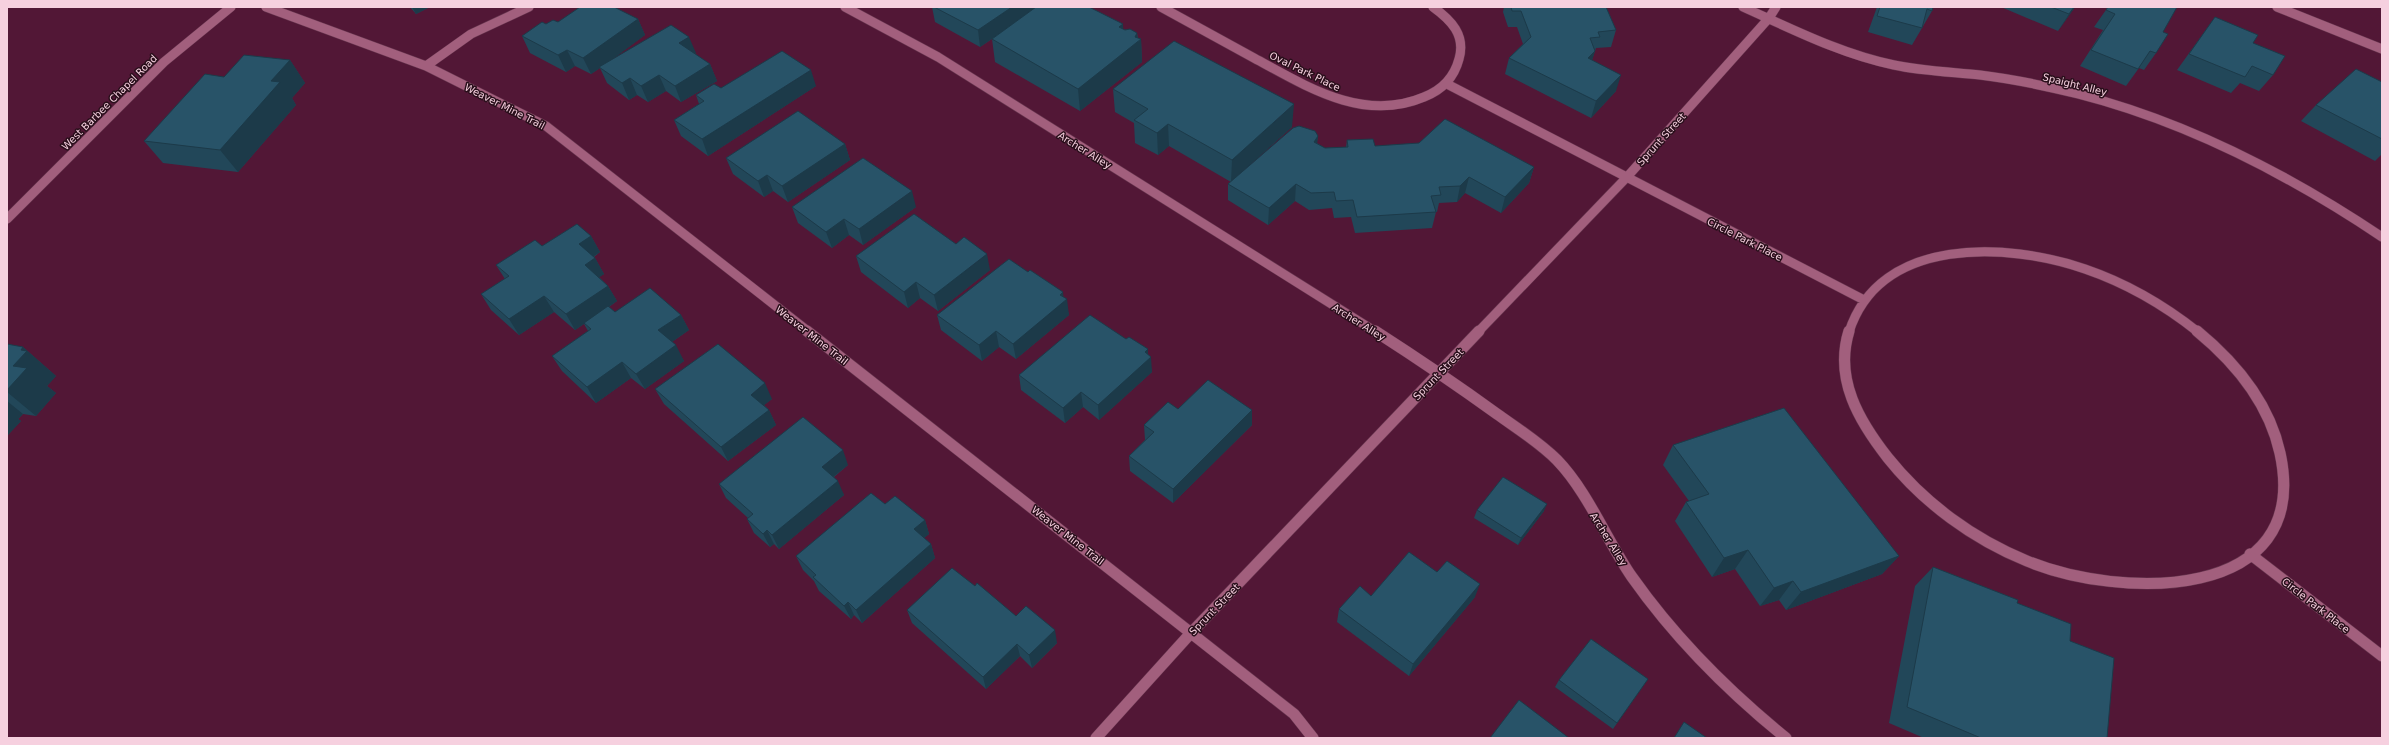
<svg xmlns="http://www.w3.org/2000/svg" width="2389" height="745" font-family="'DejaVu Sans',sans-serif">
<style>
.lines{fill:none;stroke-linecap:round;stroke-linejoin:round}
.minor-far1-casing{stroke:#67364f;stroke-width:10}
.minor-casing{stroke:#67364f;stroke-width:12}
.tertiary-casing{stroke:#67364f;stroke-width:10}
.minor-far1{stroke:#a25f7d;stroke-width:9}
.minor{stroke:#a25f7d;stroke-width:11}
.tertiary{stroke:#a25f7d;stroke-width:9}
.wall{fill:#224759}
.shaded-wall{fill:#1c3a49}
.building{fill:#285368;stroke:#1c3a49}
.labels{text-anchor:middle;stroke-width:3;stroke-linejoin:round;paint-order:stroke}
.street-label{font-size:10px;fill:#f6d0df;stroke:#290f1b}
</style>
<rect width="100%" height="100%" fill="#521736"/>
<g class="lines">
<g class="minor-far1-casing">
<path id="minor-far1" d="M 266,7 L 426,66 L 546,126 L 809,332
M 845,7 L 938,57 L 1376,332
M 1161,7 C 1192,24 1223,41 1254,58 C 1306,86 1363,123 1424,97 C 1442,90 1454,78 1459,59 C 1466,35 1451,20 1433,7
M 1743,7 C 1792,29 1841,54 1894,65 C 1922,71 1951,72 1980,75 C 2013,79 2046,86 2078,94 C 2188,122 2288,174 2382,237
M 2277,7 L 2382,49
M 426,66 L 471,34 L 529,7
M 1447,84 L 1864,300
M 1478,332 L 1627,177 L 1769,18 L 1776,7
M 1849,332 C 1880,236 2007,242 2085,269 C 2126,283 2164,305 2198,332"/>
</g>
<g class="minor-casing">
<path id="minor" d="M 807,331 L 1294,714 L 1313,738
M 1375,331 C 1417,358 1457,385 1497,414 C 1518,429 1539,442 1557,460 C 1588,492 1607,541 1632,577 C 1675,638 1728,691 1786,738
M 1849,331 C 1834,379 1859,421 1888,458 C 1924,503 1973,539 2027,561 C 2119,599 2313,604 2280,453 C 2269,403 2236,363 2197,331
M 2250,554 L 2382,656
M 1096,738 L 1190,634 L 1479,331"/>
</g>
<g class="tertiary-casing">
<path id="tertiary" d="M 7,219 L 164,62 L 231,7"/>
</g>
<use href="#minor-far1" class="minor-far1"/>
<use href="#minor" class="minor"/>
<use href="#tertiary" class="tertiary"/>
</g>
<path class="wall" d="M 410,7 L 430,7 L 416,14 Z
M 932,7 L 1089,7 L 1125,30 L 1137,33 L 1138,38 L 1141,39 L 1142,62 L 1080,111 L 995,62 L 992,39 L 980,47 L 935,22 Z
M 1504,7 L 1606,7 L 1616,30 L 1611,47 L 1596,48 L 1592,60 L 1616,91 L 1591,118 L 1505,74 L 1509,58 L 1523,44 L 1517,27 L 1508,27 L 1503,12 Z
M 1877,7 L 1933,7 L 1932,11 L 1912,45 L 1868,32 Z
M 2001,7 L 2075,7 L 2058,31 Z
M 2108,7 L 2163,32 L 2156,53 L 2144,70 L 2139,68 L 2126,86 L 2080,66 L 2103,30 L 2094,27 Z
M 2215,17 L 2253,43 L 2273,75 L 2259,91 L 2240,83 L 2231,93 L 2177,70 Z
M 638,19 L 645,35 L 611,60 L 696,53 L 695,54 L 710,64 L 717,81 L 681,102 L 666,91 L 648,102 L 637,95 L 629,100 L 607,83 L 600,68 L 591,74 L 575,66 L 566,72 L 530,53 L 522,36 L 546,24 L 558,22 Z
M 290,60 L 305,83 L 292,98 L 296,105 L 238,172 L 163,163 L 144,141 L 224,77 Z
M 2382,82 L 2382,154 L 2375,161 L 2301,121 L 2316,105 Z
M 816,86 L 708,156 L 681,136 L 674,120 L 699,104 L 696,95 L 721,88 Z
M 1113,89 L 1292,127 L 1236,177 L 1318,136 L 1317,143 L 1325,148 L 1346,147 L 1347,140 L 1375,146 L 1534,167 L 1529,183 L 1501,213 L 1465,193 L 1457,202 L 1439,203 L 1437,212 L 1436,212 L 1432,228 L 1355,233 L 1351,217 L 1334,218 L 1332,208 L 1309,210 L 1295,201 L 1268,225 L 1228,200 L 1228,184 L 1231,182 L 1169,146 L 1158,155 L 1135,143 L 1134,123 L 1115,112 Z
M 845,144 L 850,160 L 788,202 L 773,191 L 764,197 L 733,174 L 726,158 Z
M 792,207 L 916,207 L 863,245 L 849,235 L 832,248 L 798,223 Z
M 591,236 L 600,252 L 594,257 L 595,258 L 604,274 L 599,277 L 608,286 L 617,301 L 609,307 L 615,312 L 681,315 L 689,330 L 672,342 L 684,361 L 645,389 L 631,378 L 596,403 L 562,371 L 552,356 L 588,331 L 584,324 L 575,330 L 554,312 L 519,335 L 491,310 L 481,294 L 505,279 L 496,265 L 542,246 Z
M 856,256 L 990,270 L 938,311 L 920,298 L 908,308 L 861,272 Z
M 1064,297 L 1069,315 L 1016,359 L 999,347 L 982,361 L 941,330 L 937,315 Z
M 7,344 L 23,347 L 56,376 L 47,386 L 56,393 L 36,416 L 23,414 L 18,419 L 21,421 L 7,436 Z
M 1148,355 L 1152,372 L 1099,420 L 1083,407 L 1065,423 L 1021,390 L 1019,375 Z
M 655,389 L 772,399 L 764,405 L 769,410 L 776,425 L 728,461 L 664,404 Z
M 1178,409 L 1252,410 L 1252,425 L 1173,503 L 1130,471 L 1129,456 L 1145,440 L 1144,425 Z
M 1673,445 L 1899,556 L 1882,574 L 1786,610 L 1779,600 L 1760,606 L 1735,569 L 1712,577 L 1675,521 L 1686,502 L 1689,501 L 1663,465 Z
M 848,465 L 834,477 L 844,495 L 779,549 L 774,544 L 770,547 L 754,533 L 747,519 L 748,518 L 726,498 L 719,484 Z
M 885,504 L 925,520 L 929,534 L 924,538 L 931,544 L 935,558 L 862,623 L 854,615 L 851,619 L 819,591 L 814,581 L 803,570 L 796,556 Z
M 1477,510 L 1544,511 L 1518,545 L 1474,518 Z
M 1933,567 L 2017,603 L 2070,641 L 2107,738 L 1924,738 L 1889,723 L 1915,586 Z
M 1437,572 L 1475,597 L 1409,676 L 1337,622 L 1339,609 L 1371,596 Z
M 975,586 L 1016,616 L 1057,643 L 1032,668 L 1020,656 L 986,689 L 912,623 L 907,610 Z
M 1648,679 L 1613,729 L 1555,687 L 1559,680 Z"/>
<path class="shaded-wall" d="M 412,7 L 430,7 L 416,14 Z
M 1012,7 L 1038,7 L 980,47 L 978,30 Z
M 2074,7 L 2075,7 L 2058,31 L 2069,14 Z
M 638,19 L 645,35 L 601,68 L 599,67 L 600,68 L 591,74 L 583,58 Z
M 1123,24 L 1124,46 L 1119,27 Z
M 1137,33 L 1138,42 L 1141,39 L 1142,62 L 1080,111 L 1078,89 L 1135,37 Z
M 689,37 L 696,53 L 686,59 L 679,43 Z
M 567,50 L 575,66 L 566,72 L 558,55 Z
M 1595,51 L 1590,67 L 1588,58 Z
M 290,60 L 305,83 L 292,98 L 296,105 L 238,172 L 220,150 L 271,81 Z
M 710,64 L 717,81 L 681,102 L 675,86 Z
M 811,70 L 816,86 L 708,156 L 702,139 Z
M 659,75 L 666,91 L 648,102 L 641,86 Z
M 1621,75 L 1616,91 L 1591,118 L 1596,101 Z
M 630,78 L 637,95 L 629,100 L 622,83 Z
M 1294,104 L 1292,127 L 1231,182 L 1232,160 Z
M 1168,124 L 1169,146 L 1158,155 L 1157,133 Z
M 1318,136 L 1316,152 L 1314,142 Z
M 845,144 L 850,160 L 788,202 L 782,186 Z
M 1534,167 L 1529,183 L 1501,213 L 1505,197 Z
M 767,175 L 773,191 L 764,197 L 758,181 Z
M 1469,177 L 1465,193 L 1457,202 L 1460,186 Z
M 1296,184 L 1295,201 L 1268,225 L 1269,208 Z
M 912,191 L 916,207 L 863,245 L 859,229 Z
M 844,219 L 849,235 L 832,248 L 826,232 Z
M 591,236 L 600,252 L 588,260 L 579,244 Z
M 987,254 L 990,270 L 938,311 L 934,295 Z
M 595,258 L 604,274 L 594,281 L 585,265 Z
M 916,282 L 920,298 L 908,308 L 904,292 Z
M 608,286 L 617,301 L 575,330 L 566,314 Z
M 1063,292 L 1064,302 L 1067,299 L 1069,315 L 1016,359 L 1013,344 Z
M 544,296 L 554,312 L 519,335 L 509,319 Z
M 681,315 L 689,330 L 666,346 L 658,330 Z
M 996,331 L 999,347 L 982,361 L 979,345 Z
M 676,345 L 684,361 L 645,389 L 636,374 Z
M 23,347 L 56,376 L 47,386 L 56,393 L 36,416 L 7,392 L 13,366 L 21,350 Z
M 1148,349 L 1148,360 L 1151,357 L 1152,372 L 1099,420 L 1098,405 Z
M 622,362 L 631,378 L 596,403 L 587,387 Z
M 765,383 L 772,399 L 758,410 L 751,395 Z
M 1081,392 L 1083,407 L 1065,423 L 1063,408 Z
M 7,401 L 23,414 L 18,419 L 21,421 L 7,436 Z
M 769,410 L 776,425 L 728,461 L 721,447 Z
M 1252,410 L 1252,425 L 1173,503 L 1173,489 Z
M 843,450 L 848,465 L 828,481 L 822,467 Z
M 838,481 L 844,495 L 779,549 L 772,535 Z
M 1547,504 L 1544,511 L 1518,545 L 1521,538 Z
M 925,520 L 929,534 L 918,543 L 914,529 Z
M 767,530 L 774,544 L 770,547 L 763,534 Z
M 931,544 L 935,558 L 862,623 L 856,610 Z
M 1748,550 L 1735,569 L 1712,577 L 1724,558 Z
M 1899,556 L 1882,574 L 1786,610 L 1801,592 Z
M 1793,581 L 1779,600 L 1760,606 L 1774,588 Z
M 1480,584 L 1475,597 L 1409,676 L 1413,664 Z
M 848,602 L 854,615 L 851,619 L 844,606 Z
M 1055,630 L 1057,643 L 1032,668 L 1029,655 Z
M 1017,644 L 1020,656 L 986,689 L 983,677 Z"/>
<path class="building" d="M 580,7 L 614,7 L 638,19 L 583,58 L 567,50 L 558,55 L 522,36 L 542,22 L 546,24 L 553,20 L 558,22 Z
M 934,7 L 1012,7 L 978,30 Z
M 1036,7 L 1089,7 L 1123,24 L 1119,27 L 1125,30 L 1130,29 L 1137,33 L 1135,37 L 1141,39 L 1078,89 L 992,39 Z
M 1511,7 L 1606,7 L 1616,30 L 1598,32 L 1600,37 L 1590,38 L 1595,51 L 1588,58 L 1621,75 L 1596,101 L 1509,58 L 1531,37 L 1521,11 L 1512,11 Z
M 1880,7 L 1933,7 L 1932,11 L 1927,9 L 1922,28 L 1877,16 Z
M 2051,7 L 2074,7 L 2069,14 Z
M 2108,7 L 2177,7 L 2163,32 L 2168,34 L 2156,53 L 2150,51 L 2138,69 L 2091,50 L 2115,14 L 2106,10 Z
M 2215,17 L 2258,35 L 2253,43 L 2285,56 L 2273,75 L 2252,66 L 2245,77 L 2189,54 Z
M 671,25 L 689,37 L 679,43 L 710,64 L 675,86 L 659,75 L 641,86 L 630,78 L 622,83 L 599,67 Z
M 1174,41 L 1294,104 L 1232,160 L 1168,124 L 1157,133 L 1134,120 L 1148,109 L 1113,89 Z
M 782,51 L 811,70 L 702,139 L 674,120 L 704,101 L 696,95 L 714,84 L 721,88 Z
M 244,55 L 290,60 L 271,81 L 280,82 L 220,150 L 144,141 L 205,74 L 224,77 Z
M 2356,69 L 2382,82 L 2382,139 L 2316,105 Z
M 798,111 L 845,144 L 782,186 L 767,175 L 758,181 L 726,158 Z
M 1445,119 L 1534,167 L 1505,197 L 1469,177 L 1460,186 L 1439,187 L 1441,195 L 1431,196 L 1436,212 L 1357,217 L 1353,200 L 1336,201 L 1334,192 L 1311,193 L 1296,184 L 1269,208 L 1228,184 L 1293,128 L 1299,126 L 1315,131 L 1318,136 L 1314,142 L 1325,148 L 1348,147 L 1347,140 L 1373,139 L 1375,146 L 1419,143 Z
M 863,158 L 912,191 L 859,229 L 844,219 L 826,232 L 792,207 Z
M 914,214 L 956,244 L 964,237 L 987,254 L 934,295 L 916,282 L 904,292 L 856,256 Z
M 577,224 L 591,236 L 579,244 L 595,258 L 585,265 L 608,286 L 566,314 L 544,296 L 509,319 L 481,294 L 509,276 L 496,265 L 535,240 L 542,246 Z
M 1009,259 L 1028,272 L 1030,270 L 1063,292 L 1060,295 L 1067,299 L 1013,344 L 996,331 L 979,345 L 937,315 Z
M 650,288 L 681,315 L 658,330 L 676,345 L 636,374 L 622,362 L 587,387 L 552,356 L 591,329 L 584,323 L 608,306 L 615,312 Z
M 1090,315 L 1126,339 L 1129,337 L 1148,349 L 1145,352 L 1151,357 L 1098,405 L 1081,392 L 1063,408 L 1019,375 Z
M 7,344 L 23,347 L 21,350 L 27,351 L 13,366 L 27,368 L 7,390 Z
M 718,344 L 765,383 L 751,395 L 769,410 L 721,447 L 655,389 Z
M 1208,380 L 1252,410 L 1173,489 L 1129,456 L 1154,432 L 1144,425 L 1168,402 L 1178,409 Z
M 1784,408 L 1899,556 L 1801,592 L 1793,581 L 1774,588 L 1748,550 L 1724,558 L 1686,502 L 1709,494 L 1673,445 Z
M 803,417 L 843,450 L 822,467 L 838,481 L 772,535 L 767,530 L 763,534 L 747,519 L 753,514 L 719,484 Z
M 1503,477 L 1547,504 L 1521,538 L 1477,510 Z
M 871,493 L 885,504 L 895,496 L 925,520 L 914,529 L 931,544 L 856,610 L 848,602 L 844,606 L 813,577 L 816,575 L 796,556 Z
M 1409,552 L 1437,572 L 1447,561 L 1480,584 L 1413,664 L 1339,609 L 1360,586 L 1371,596 Z
M 1933,567 L 2018,600 L 2017,603 L 2071,624 L 2070,641 L 2114,658 L 2107,738 L 1981,738 L 1907,707 Z
M 952,568 L 975,586 L 977,583 L 1016,616 L 1026,606 L 1055,630 L 1029,655 L 1017,644 L 983,677 L 907,610 Z
M 1591,639 L 1648,679 L 1617,723 L 1559,680 Z
M 1519,700 L 1569,738 L 1490,738 Z
M 1684,722 L 1707,738 L 1674,738 Z"/>
<g class="labels">
<g class="street-label">
<text transform="translate(1305 71) rotate(26)" y="4">Oval Park Place</text>
<text transform="translate(2075 84) rotate(14)" y="4">Spaight Alley</text>
<text transform="translate(109 102) rotate(-45)" y="4">West Barbee Chapel Road</text>
<text transform="translate(505 106) rotate(27)" y="4">Weaver Mine Trail</text>
<text transform="translate(1661 139) rotate(-48)" y="4">Sprunt Street</text>
<text transform="translate(1085 150) rotate(32)" y="4">Archer Alley</text>
<text transform="translate(1745 239) rotate(27)" y="4">Circle Park Place</text>
<text transform="translate(1359 322) rotate(32)" y="4">Archer Alley</text>
<text transform="translate(812 335) rotate(38)" y="4">Weaver Mine Trail</text>
<text transform="translate(1438 374) rotate(-46)" y="4">Sprunt Street</text>
<text transform="translate(1068 535) rotate(38)" y="4">Weaver Mine Trail</text>
<text transform="translate(1609 539) rotate(58)" y="4">Archer Alley</text>
<text transform="translate(2316 605) rotate(38)" y="4">Circle Park Place</text>
<text transform="translate(1214 609) rotate(-46)" y="4">Sprunt Street</text>
</g>
</g>
<rect width="2389" height="745" fill="none" stroke="#f6d0df" stroke-width="16"/>
</svg>
